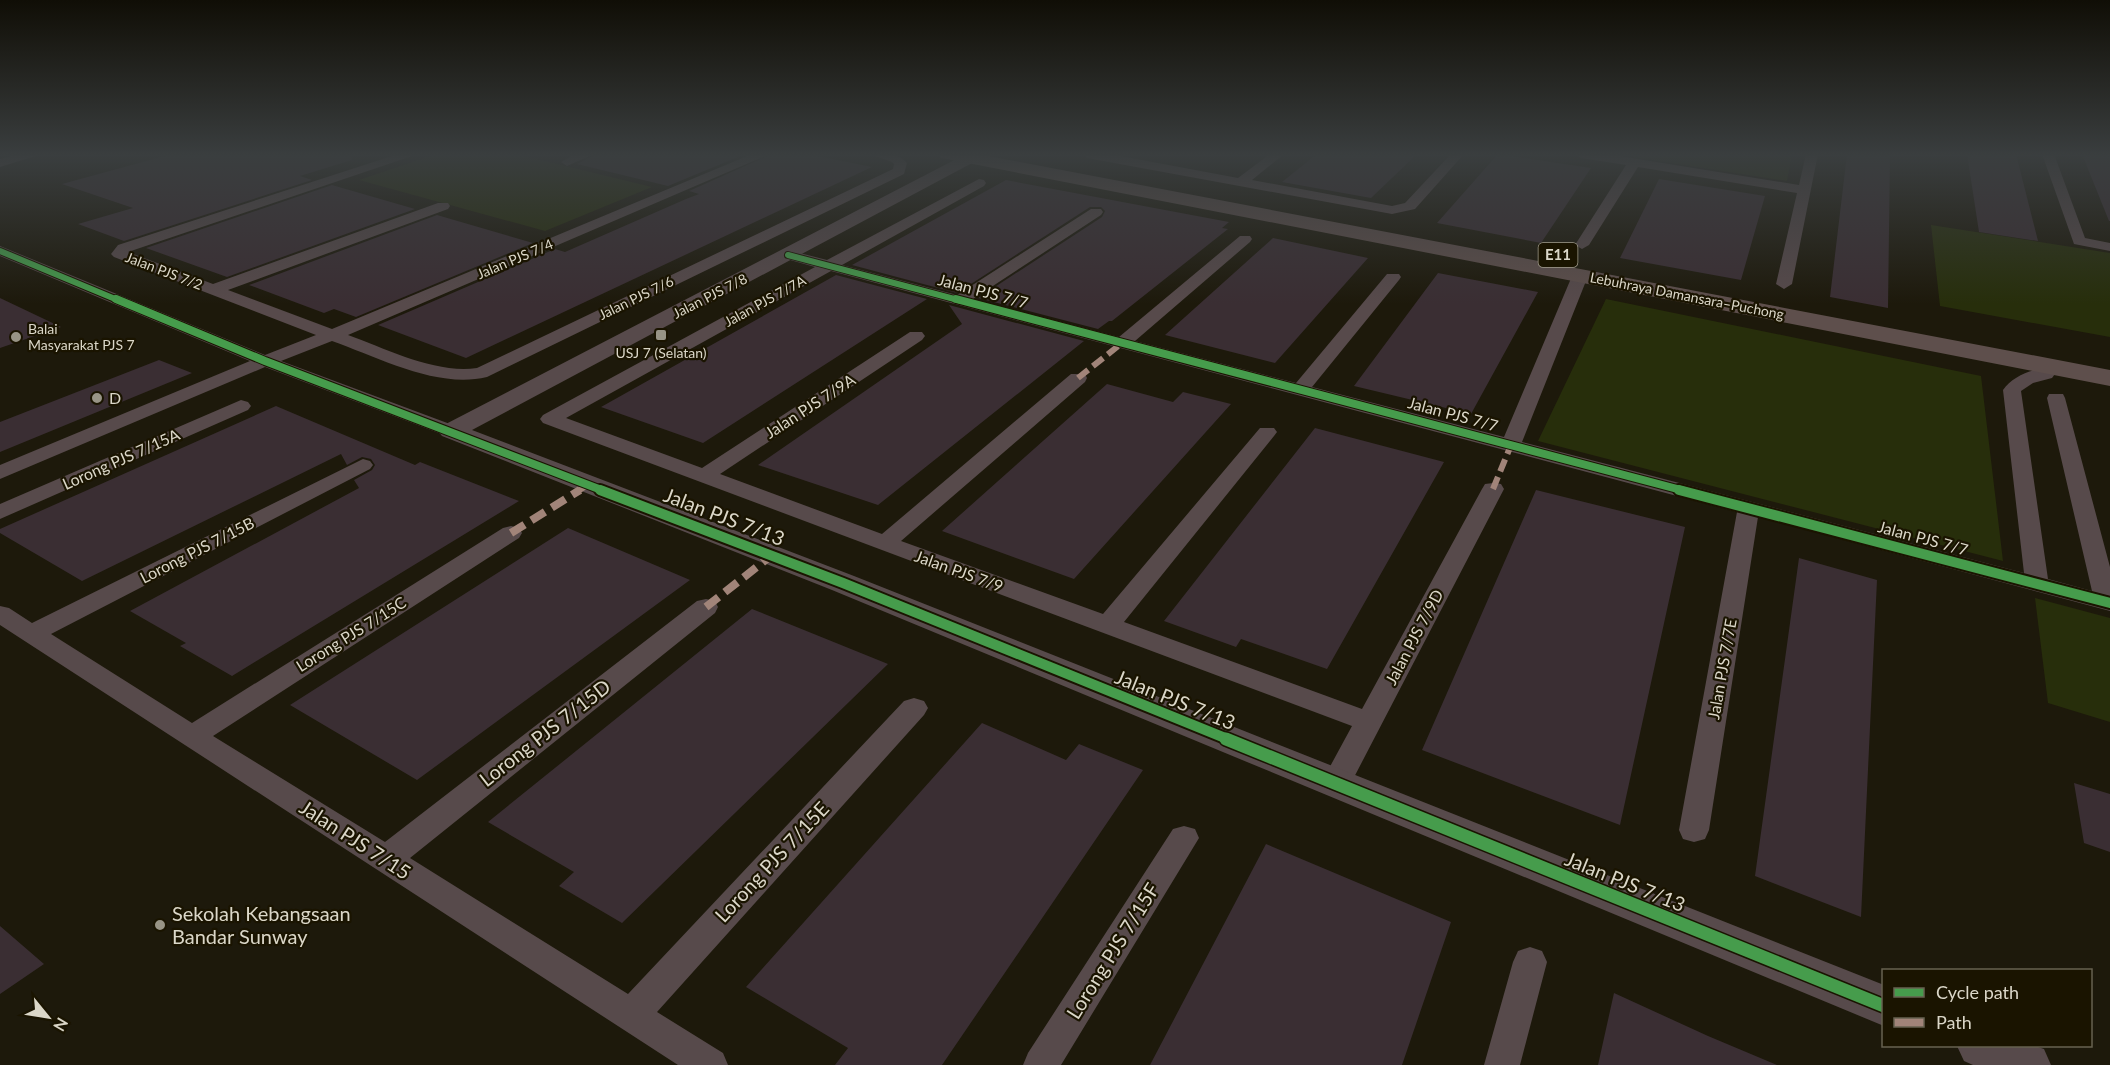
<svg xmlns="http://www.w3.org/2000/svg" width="2110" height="1065" font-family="Lato,sans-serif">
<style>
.green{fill:#272e0b}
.building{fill:#3a2e33}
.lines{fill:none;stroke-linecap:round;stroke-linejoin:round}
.minor{fill:#574a4b;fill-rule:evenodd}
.tertiary{fill:#574a4b;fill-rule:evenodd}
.motorway{fill:#5e4f4c;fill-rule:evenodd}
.quiet-far1{stroke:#a18479;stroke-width:6;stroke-dasharray:13 6;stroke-linecap:butt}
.quiet{stroke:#a18479;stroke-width:8;stroke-dasharray:16 8;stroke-linecap:butt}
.cycleway-far3-casing{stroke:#1a1400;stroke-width:8}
.cycleway-far2-casing{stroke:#1a1400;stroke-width:10}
.cycleway-far1-casing{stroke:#1a1400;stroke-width:14}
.cycleway-casing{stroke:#1a1400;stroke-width:16}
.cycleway-far3{stroke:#469c4c;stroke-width:6}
.cycleway-far2{stroke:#469c4c;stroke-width:8}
.cycleway-far1{stroke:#469c4c;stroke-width:10}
.cycleway{stroke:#469c4c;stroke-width:13}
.poi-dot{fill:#989486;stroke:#1a1400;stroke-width:2}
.labels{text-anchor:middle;stroke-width:4.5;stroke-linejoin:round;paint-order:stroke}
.far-street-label{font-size:14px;fill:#dbd7c8;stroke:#1a1400}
.far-poi-label{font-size:14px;fill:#dbd7c8;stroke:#1a1400;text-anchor:start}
.shield{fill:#1a1400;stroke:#a19c8c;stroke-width:1.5}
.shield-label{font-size:15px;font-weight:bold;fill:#dbd7c8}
.street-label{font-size:16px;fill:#dbd7c8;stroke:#1a1400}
.poi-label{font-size:16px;fill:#dbd7c8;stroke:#1a1400;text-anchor:start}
.near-street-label{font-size:20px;fill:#dbd7c8;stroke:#1a1400}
.near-poi-label{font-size:20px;fill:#dbd7c8;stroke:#1a1400;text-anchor:start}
</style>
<rect width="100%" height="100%" fill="#1d190b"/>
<path class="green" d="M 436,154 L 516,154 L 652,187 L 545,231 L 359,180 Z
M 1614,154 L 1792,154 L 1787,181 Z
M 1931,225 L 2110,253 L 2110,337 L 1940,306 Z
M 1606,299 L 1981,376 L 2003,561 L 1538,441 Z
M 2035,598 L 2110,618 L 2110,722 L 2048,703 Z"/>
<path class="building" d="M 172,154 L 351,154 L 352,160 L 300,176 L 312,180 L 124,241 L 78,224 L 133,208 L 62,184 Z
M 596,154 L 745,154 L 668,186 L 577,164 Z
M 772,154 L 808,154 L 872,167 L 466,358 L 378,325 L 555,249 L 565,252 L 686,199 L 699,194 L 689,191 Z
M 1317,154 L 1417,154 L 1371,198 L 1282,182 Z
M 1498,154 L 1591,168 L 1541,243 L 1437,223 Z
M 1847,154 L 1890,154 L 1888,308 L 1830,297 Z
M 1967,154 L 2016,154 L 2038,241 L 1979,232 Z
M 2082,154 L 2110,154 L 2110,221 L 2109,221 Z
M 1659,179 L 1765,196 L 1741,280 L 1620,258 Z
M 1006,180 L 1229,222 L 1222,228 L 1228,229 L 1112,321 L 1109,321 L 1098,329 L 978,298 L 1102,217 L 1105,211 L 1101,207 L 1090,207 L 957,293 L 852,265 Z
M 332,185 L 415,209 L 227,277 L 146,248 Z
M 437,215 L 533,243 L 356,317 L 334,309 L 324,313 L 249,285 Z
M 1273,238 L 1368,258 L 1275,363 L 1165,335 Z
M 1438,273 L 1538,292 L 1471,414 L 1354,386 Z
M 836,275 L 927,299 L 703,443 L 601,407 Z
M 0,298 L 61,327 L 0,348 Z
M 949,305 L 1084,341 L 878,505 L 758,465 L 962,324 Z
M 159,360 L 192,373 L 0,452 L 0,422 Z
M 1107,384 L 1173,402 L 1183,392 L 1231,404 L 1074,579 L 942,531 Z
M 276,406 L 415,465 L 420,462 L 519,501 L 232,676 L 180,646 L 186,643 L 130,611 L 359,488 L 354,480 L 372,470 L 375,465 L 371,459 L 362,457 L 347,465 L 341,454 L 82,581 L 0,533 L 0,529 Z
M 1315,428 L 1444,462 L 1327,669 L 1241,639 L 1236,647 L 1164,621 Z
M 1536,490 L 1685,527 L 1620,825 L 1422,750 Z
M 568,528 L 690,580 L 417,780 L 290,705 Z
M 1799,558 L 1877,580 L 1861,917 L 1755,876 Z
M 752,609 L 888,664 L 622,923 L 559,886 L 574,872 L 488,822 Z
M 982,723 L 1066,760 L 1079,744 L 1143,770 L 942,1065 L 835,1065 L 848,1048 L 746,987 Z
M 2074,783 L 2110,794 L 2110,852 L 2084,843 Z
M 1266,844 L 1451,922 L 1402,1065 L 1150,1065 Z
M 0,926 L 44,964 L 0,994 Z
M 1614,993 L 1708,1036 L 1777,1065 L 1598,1065 Z"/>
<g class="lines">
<path class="minor" d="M 19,154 L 42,154 L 0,167 L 0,159 Z
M 398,154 L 418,154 L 128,252 L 213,284 L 438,203 L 448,203 L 450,206 L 448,209 L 228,290 L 332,329 L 752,154 L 770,154 L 348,335 C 387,349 435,374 477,368 L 893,169 L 894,164 L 892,162 L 870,154 C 884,154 897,152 907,163 L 904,174 L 487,377 C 437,389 380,358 332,341 L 281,361 L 458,427 L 461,431 L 458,435 L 444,435 L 265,367 L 0,479 L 0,465 L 250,361 L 0,256 L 0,246 L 265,355 L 316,335 L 114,257 L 111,254 L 118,245 Z
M 575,154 L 594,154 L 567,166 L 561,162 Z
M 1081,154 L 1110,154 L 1238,178 L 1270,154 L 1284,154 L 1252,180 L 1392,206 L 1405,203 L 1451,154 L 1464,154 L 1415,209 L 1392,214 L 1087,158 Z
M 1575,154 L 1607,154 L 1799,185 L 1806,154 L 1818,154 L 1792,284 L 1784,289 L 1776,284 L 1797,193 L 1638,167 L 1589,245 L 1582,249 L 1575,245 L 1626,165 L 1581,158 Z
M 2042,154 L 2054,154 L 2085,238 L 2110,243 L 2110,251 L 2074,244 Z
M 979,179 L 984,180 L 986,183 L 984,186 L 842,265 L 957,295 L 1091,209 L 1101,209 L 1103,212 L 1101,215 L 973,299 L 1119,337 L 1240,236 L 1250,236 L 1252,239 L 1250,242 L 1135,341 L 1296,383 L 1387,274 L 1399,274 L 1401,277 L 1399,280 L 1312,387 L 1504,437 L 1572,276 L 1574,273 L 1586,273 L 1588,276 L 1522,442 L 2024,573 L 2003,390 C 2013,376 2035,366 2052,370 L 2055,374 L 2052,378 L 2033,383 L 2021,391 L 2048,579 L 2092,591 L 2047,398 L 2049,394 L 2063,394 L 2065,398 L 2110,567 L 2110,611 L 1758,517 L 1709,830 L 1705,839 L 1694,842 L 1683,839 L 1679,830 L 1737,512 L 831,271 L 566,418 L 702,468 L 910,332 L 922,332 L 925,336 L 922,340 L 720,474 L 882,534 L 1071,374 L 1085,374 L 1087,378 L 1085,382 L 901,541 L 1103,614 L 1260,428 L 1274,428 L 1277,432 L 1274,436 L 1124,622 L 1362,709 L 1482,489 L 1485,484 L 1493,483 L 1501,484 L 1504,489 L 1350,785 L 1345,793 L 1335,796 L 1325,793 L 1320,785 L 1352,726 L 543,423 L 540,419 L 543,415 L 815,267 L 783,258 L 780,255 L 783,252 L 788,250 L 827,260 Z
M 241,400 L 248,402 L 251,406 L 248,410 L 0,519 L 0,504 Z
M 363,459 L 370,461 L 373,465 L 370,469 L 51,634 L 192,723 L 503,528 L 511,526 L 519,528 L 522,533 L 519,538 L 213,736 L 385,842 L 697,601 L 706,599 L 715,601 L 718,607 L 715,613 L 410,858 L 628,994 L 904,701 L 914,698 L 924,701 L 928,708 L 924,715 L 657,1012 L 723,1053 L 728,1065 L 678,1065 L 0,625 L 0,606 L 9,608 L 32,623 Z
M 1184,826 L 1195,829 L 1199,838 L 1061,1065 L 1023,1065 L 1028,1053 L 1173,829 Z
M 1530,947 L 1542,951 L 1547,962 L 1520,1065 L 1484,1065 L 1513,962 L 1518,951 Z"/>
<path class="tertiary" d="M 969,154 L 976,159 L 974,162 L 472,430 L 854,576 L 1884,985 L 1884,1026 L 832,590 L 442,436 L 438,431 L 442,426 L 962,156 Z
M 1957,1046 L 2035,1046 L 2044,1049 L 2051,1065 L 1973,1065 L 1964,1061 Z"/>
<path class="motorway" d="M 938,154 L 978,154 L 2110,370 L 2110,386 L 947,159 L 941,158 Z"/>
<path class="quiet-far1" d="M 1078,378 L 1122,343
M 1493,489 L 1511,445
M 578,491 L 589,484"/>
<path class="quiet" d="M 511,533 L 580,490
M 706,607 L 772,555"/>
<g class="cycleway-far3-casing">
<path id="cycleway-far3" d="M 0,251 L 120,301
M 788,255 L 962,301"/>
</g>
<g class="cycleway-far2-casing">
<path id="cycleway-far2" d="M 116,299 L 265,361 L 604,491
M 956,299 L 1685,491"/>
</g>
<g class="cycleway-far1-casing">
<path id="cycleway-far1" d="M 600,490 L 843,583 L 1230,740
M 1679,490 L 2110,603"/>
</g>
<g class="cycleway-casing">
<path id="cycleway" d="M 1226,739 L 1884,1006"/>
</g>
<use href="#cycleway-far3" class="cycleway-far3"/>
<use href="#cycleway-far2" class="cycleway-far2"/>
<use href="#cycleway-far1" class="cycleway-far1"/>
<use href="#cycleway" class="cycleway"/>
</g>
<linearGradient id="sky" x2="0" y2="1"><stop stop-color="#100e06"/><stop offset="0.51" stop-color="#3a3e3f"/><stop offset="1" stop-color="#3a3e3f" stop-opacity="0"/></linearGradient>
<rect width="2110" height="304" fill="url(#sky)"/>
<g class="poi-dot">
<rect x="655" y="329" width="12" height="12" rx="3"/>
<circle cx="16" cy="337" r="6"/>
<circle cx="97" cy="398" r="6"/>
<circle cx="160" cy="925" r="6"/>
</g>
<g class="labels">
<g class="far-street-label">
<text transform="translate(515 259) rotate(-23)" y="5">Jalan PJS 7/4</text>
<text transform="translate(164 271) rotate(21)" y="5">Jalan PJS 7/2</text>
<text transform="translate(710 296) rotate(-27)" y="5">Jalan PJS 7/8</text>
<text transform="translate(1687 296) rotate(11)" y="5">Lebuhraya Damansara–Puchong</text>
<text transform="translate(636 298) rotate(-26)" y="5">Jalan PJS 7/6</text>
<text transform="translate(765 301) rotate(-29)" y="5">Jalan PJS 7/7A</text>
</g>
<g class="far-poi-label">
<text x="28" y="334">Balai<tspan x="28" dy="16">Masyarakat PJS 7</tspan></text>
<text x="661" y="358" text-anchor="middle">USJ 7 (Selatan)</text>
</g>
<rect class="shield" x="1538.5" y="243" width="39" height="24" rx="4.5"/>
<g class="shield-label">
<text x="1558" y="260">E11</text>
</g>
<g class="street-label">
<text transform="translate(983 291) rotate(15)" y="6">Jalan PJS 7/7</text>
<text transform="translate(810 406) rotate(-33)" y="6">Jalan PJS 7/9A</text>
<text transform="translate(1453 414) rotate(15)" y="6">Jalan PJS 7/7</text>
<text transform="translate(121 459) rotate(-24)" y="6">Lorong PJS 7/15A</text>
<text transform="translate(1923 538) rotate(15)" y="6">Jalan PJS 7/7</text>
<text transform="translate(197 550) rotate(-27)" y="6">Lorong PJS 7/15B</text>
<text transform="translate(959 571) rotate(20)" y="6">Jalan PJS 7/9</text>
<text transform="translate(351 634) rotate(-32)" y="6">Lorong PJS 7/15C</text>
<text transform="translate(1414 637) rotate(-62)" y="6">Jalan PJS 7/9D</text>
<text transform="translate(1722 669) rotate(-80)" y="6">Jalan PJS 7/7E</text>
</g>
<g class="poi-label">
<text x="109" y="404">D</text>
</g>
<g class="near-street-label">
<text transform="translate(724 517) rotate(21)" y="7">Jalan PJS 7/13</text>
<text transform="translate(1175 700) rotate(22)" y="7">Jalan PJS 7/13</text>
<text transform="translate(545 733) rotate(-38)" y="7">Lorong PJS 7/15D</text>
<text transform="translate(355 840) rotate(33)" y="7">Jalan PJS 7/15</text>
<text transform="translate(772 862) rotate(-47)" y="7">Lorong PJS 7/15E</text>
<text transform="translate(1625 882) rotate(22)" y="7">Jalan PJS 7/13</text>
<text transform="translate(1113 951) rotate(-58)" y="7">Lorong PJS 7/15F</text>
</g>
<g class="near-poi-label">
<text x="172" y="921">Sekolah Kebangsaan<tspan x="172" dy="23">Bandar Sunway</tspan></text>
</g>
</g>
<rect x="1882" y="969" width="210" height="78" fill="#1a1400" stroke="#676250" stroke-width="1.5"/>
<rect x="1894" y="988" width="30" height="9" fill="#469c4c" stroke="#676250" stroke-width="1.5"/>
<text x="1936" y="999" font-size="18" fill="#dbd7c8">Cycle path</text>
<rect x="1894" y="1018" width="30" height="9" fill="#a18479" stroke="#676250" stroke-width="1.5"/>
<text x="1936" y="1029" font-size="18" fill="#dbd7c8">Path</text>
<g transform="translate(48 1017) rotate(120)" stroke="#1a1400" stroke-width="4.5" paint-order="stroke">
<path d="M0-4.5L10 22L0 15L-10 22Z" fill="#dbd7c8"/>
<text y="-9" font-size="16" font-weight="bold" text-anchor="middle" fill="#dbd7c8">N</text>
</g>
</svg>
